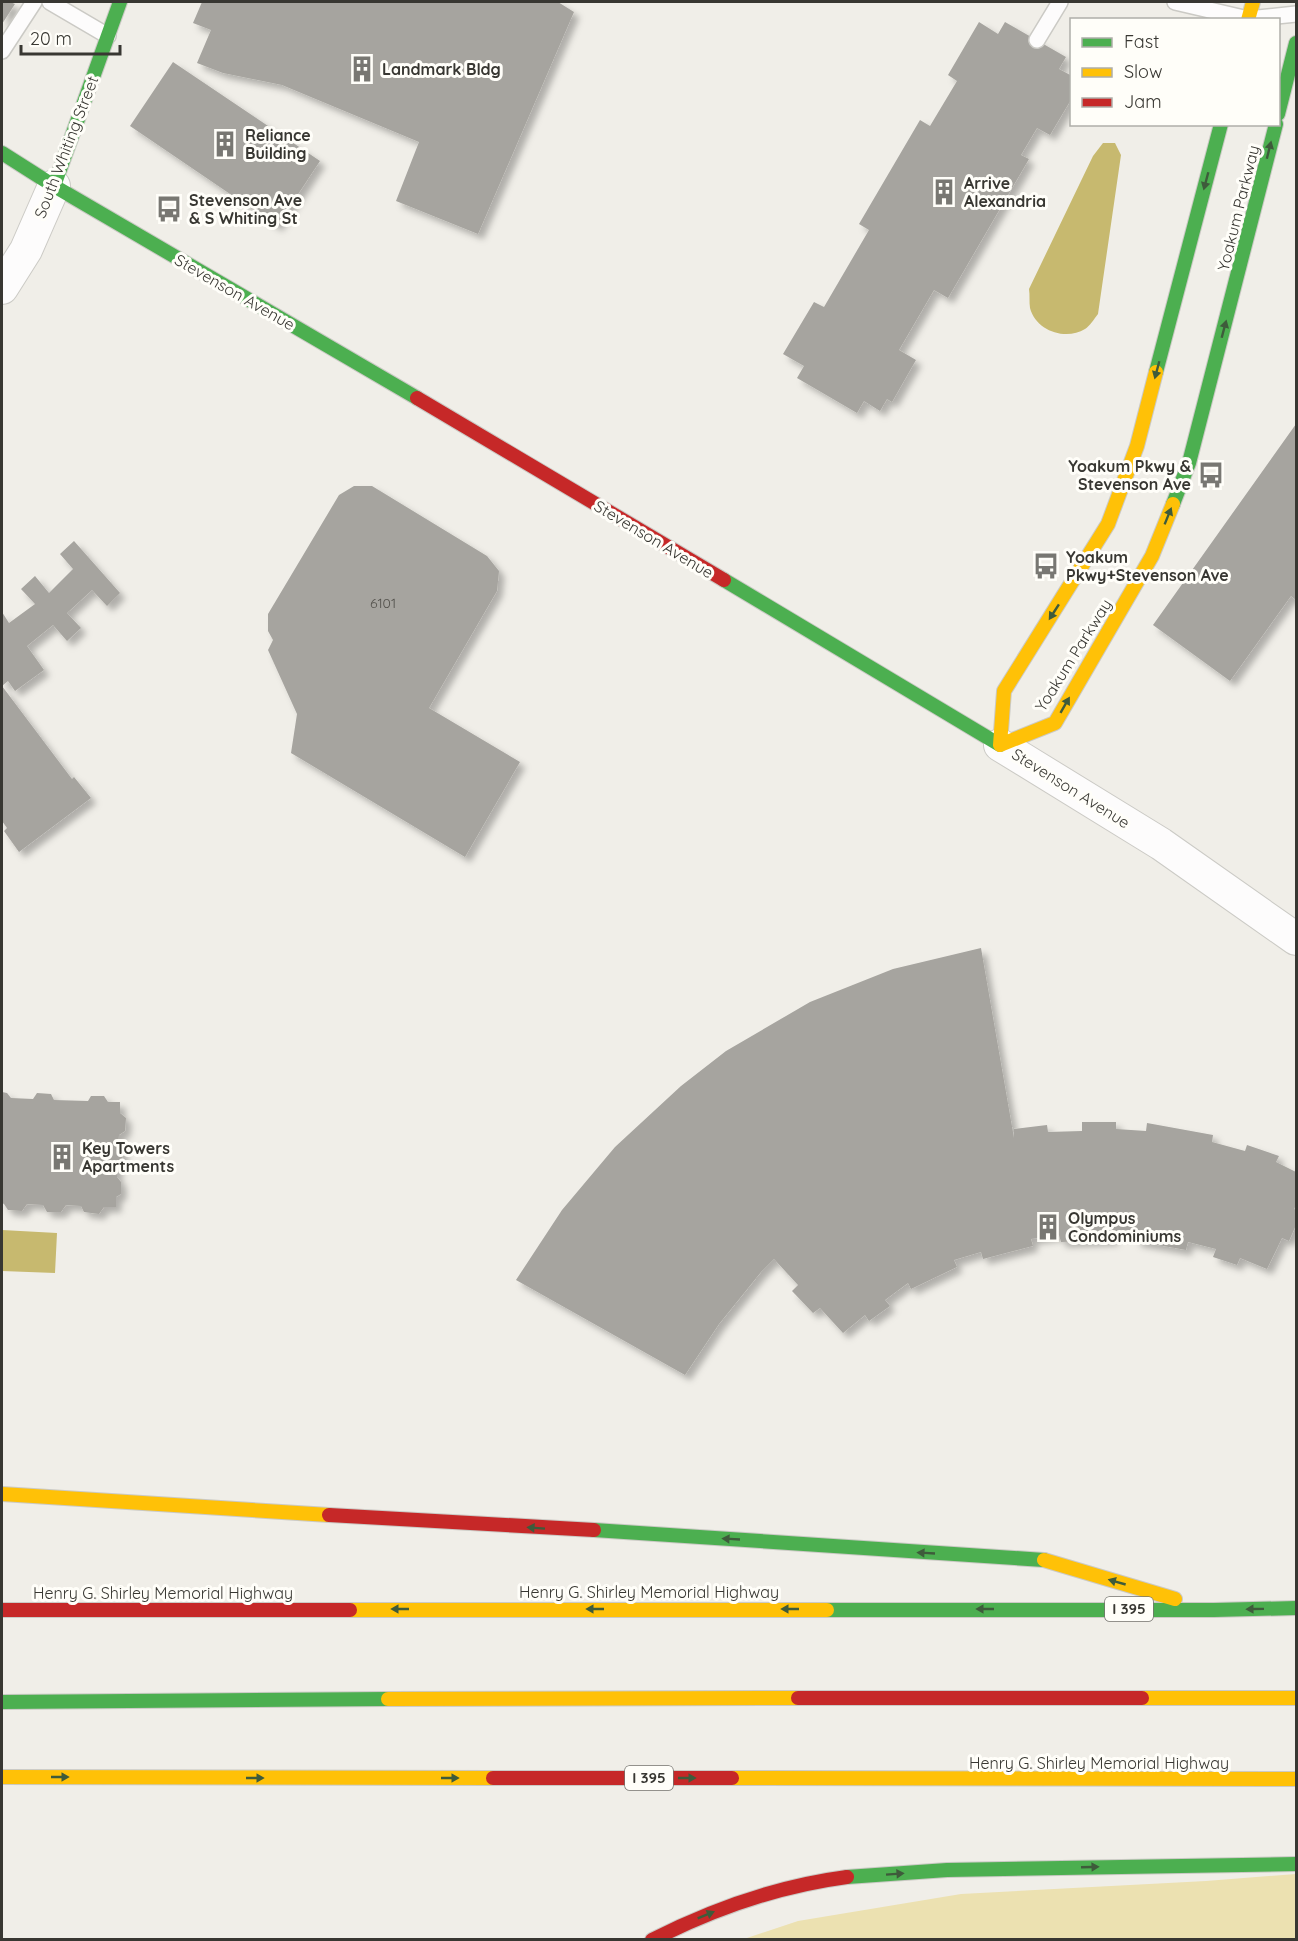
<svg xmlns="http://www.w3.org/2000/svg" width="1298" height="1941" font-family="Quicksand,sans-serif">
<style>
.green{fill:#ece1b1}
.water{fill:#c7b96f}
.building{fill:#a6a49f;filter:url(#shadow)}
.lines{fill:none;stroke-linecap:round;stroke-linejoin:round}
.lane-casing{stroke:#cbcac5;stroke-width:18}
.street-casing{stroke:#cbcac5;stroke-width:34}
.fast-casing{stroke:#cbcac5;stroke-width:16}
.slow-casing{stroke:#cbcac5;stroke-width:16}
.jam-casing{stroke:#cbcac5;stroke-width:16}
.lane{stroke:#fdfcfc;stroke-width:15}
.street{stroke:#fdfcfc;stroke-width:32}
.fast{stroke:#4caf50;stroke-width:14}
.slow{stroke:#ffc107;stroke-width:14}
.jam{stroke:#c62828;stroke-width:14}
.oneway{fill:#3e5b3b}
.labels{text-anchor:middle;stroke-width:6;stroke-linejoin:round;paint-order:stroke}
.number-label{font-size:14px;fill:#54524d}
.shield{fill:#fffef9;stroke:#74736e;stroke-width:1.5}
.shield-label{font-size:15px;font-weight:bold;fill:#383732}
.poi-label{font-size:16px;font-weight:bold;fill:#383732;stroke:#fffef9;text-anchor:start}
.street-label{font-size:16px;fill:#383732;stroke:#fffef9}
</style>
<defs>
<filter id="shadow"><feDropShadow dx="5.5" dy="5.5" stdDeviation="3" flood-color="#0004"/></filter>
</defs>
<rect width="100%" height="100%" fill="#f0eee8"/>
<path class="green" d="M 1296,1874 L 1296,1939 L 741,1940 L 798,1921 L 961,1894 L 1206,1881 Z"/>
<path class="water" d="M 1103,143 L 1115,143 L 1121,155 L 1098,314 C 1094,319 1090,326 1085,329 C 1066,341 1036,331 1030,308 C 1029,302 1030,295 1029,289 L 1093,156 Z
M 2,1230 L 57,1233 L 55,1273 L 2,1271 Z"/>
<path class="building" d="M 2,2 L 10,2 L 15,4 L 2,24 Z
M 202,2 L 558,2 L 574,12 L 478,234 L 396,201 L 419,142 L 282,85 L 223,73 L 197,63 L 211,30 L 193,23 Z
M 979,22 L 998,34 L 1005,22 L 1066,57 L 1059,69 L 1072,76 L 1070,90 L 1072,98 L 1050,135 L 1037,128 L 1021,155 L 1029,159 L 948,298 L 934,290 L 899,350 L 916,360 L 892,402 L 887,399 L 880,411 L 864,401 L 857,413 L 797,378 L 804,366 L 783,354 L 814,302 L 824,307 L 869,230 L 859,224 L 920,120 L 930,126 L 957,81 L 948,75 Z
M 173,62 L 320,161 L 277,226 L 130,126 Z
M 1296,424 L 1296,600 L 1291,596 L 1230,681 L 1153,625 Z
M 354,486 L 372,486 L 487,556 L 499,571 L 497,591 L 429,708 L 520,762 L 465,857 L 291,753 L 297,714 L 268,650 L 273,640 L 268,631 L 268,614 L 339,495 Z
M 74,541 L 120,593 L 107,606 L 92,590 L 67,613 L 81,628 L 67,641 L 53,625 L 27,646 L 44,670 L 15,691 L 8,681 L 2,686 L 72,779 L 74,777 L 91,798 L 19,852 L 4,831 L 7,828 L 2,821 L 2,612 L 9,623 L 35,604 L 21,589 L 35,576 L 49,593 L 73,569 L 60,554 Z
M 981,948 L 1014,1138 L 1014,1129 L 1047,1125 L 1048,1132 L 1082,1131 L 1082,1122 L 1116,1122 L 1116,1129 L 1146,1131 L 1147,1123 L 1213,1135 L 1212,1142 L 1245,1151 L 1247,1145 L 1279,1156 L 1276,1162 L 1296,1172 L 1296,1205 L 1294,1209 L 1296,1210 L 1296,1225 L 1289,1241 L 1282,1238 L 1267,1269 L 1240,1258 L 1237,1265 L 1213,1257 L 1216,1249 L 1188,1242 L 1186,1250 L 1135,1241 L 1136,1233 L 1112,1233 L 1113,1240 L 1061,1242 L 1059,1235 L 1031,1239 L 1033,1246 L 983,1259 L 981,1252 L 954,1260 L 957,1267 L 911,1289 L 908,1283 L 885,1300 L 890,1306 L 869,1321 L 865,1315 L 843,1333 L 820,1308 L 813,1313 L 792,1291 L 798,1285 L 774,1259 L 761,1272 L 719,1324 L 685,1375 L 516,1280 L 562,1210 L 615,1147 L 681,1086 L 726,1051 L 810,1002 L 893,969 Z
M 2,1092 L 7,1093 L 11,1098 L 33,1099 L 37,1093 L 51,1094 L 54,1100 L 88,1101 L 91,1096 L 104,1096 L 108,1102 L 120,1102 L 120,1113 L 126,1118 L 125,1131 L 119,1135 L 118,1146 L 123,1150 L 122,1163 L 117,1166 L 117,1177 L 121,1182 L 121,1194 L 116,1197 L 116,1207 L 104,1207 L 99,1214 L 84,1212 L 81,1206 L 66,1205 L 61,1212 L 47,1212 L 43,1205 L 27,1204 L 22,1211 L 8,1210 L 4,1204 L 2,1203 Z"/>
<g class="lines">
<g class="lane-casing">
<path id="lane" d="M 50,2 L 108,36
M 1175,2 L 1248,19 L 1296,14
M 1037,40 L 1060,2
M 2,51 L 34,2"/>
</g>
<g class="street-casing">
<path id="street" d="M 2,288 L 26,250 L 54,186
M 1000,745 L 1161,844 L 1296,939"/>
</g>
<g class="fast-casing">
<path id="fast" d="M 1278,114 L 1296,43
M 2,153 L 54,186 L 417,398
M 54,186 L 120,2
M 1156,372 L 1221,124
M 1173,504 L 1189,463 L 1276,124
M 724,580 L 1000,745
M 594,1530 L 1044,1560
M 827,1610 L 1214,1610 L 1296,1608
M 2,1702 L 388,1699
M 847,1877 L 947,1870 L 1296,1864"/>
</g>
<g class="slow-casing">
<path id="slow" d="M 1248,20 L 1253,2
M 1000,745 L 1055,723 L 1152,556 L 1173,504
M 1000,745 L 1004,691 L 1108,524 L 1137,446 L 1156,372
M 2,1494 L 329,1515
M 1044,1560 L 1175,1599
M 350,1610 L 827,1610
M 1142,1698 L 1296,1698
M 388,1699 L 798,1698
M 2,1777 L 493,1778
M 732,1778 L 1296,1779"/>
</g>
<g class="jam-casing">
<path id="jam" d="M 417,398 L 724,580
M 329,1515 L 594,1530
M 2,1610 L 350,1610
M 798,1698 L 1142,1698
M 493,1778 L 732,1778
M 652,1940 C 715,1908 778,1886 847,1877"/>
</g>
<use href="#lane" class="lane"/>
<use href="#street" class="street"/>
<use href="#fast" class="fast"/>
<use href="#slow" class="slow"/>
<use href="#jam" class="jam"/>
</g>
<defs><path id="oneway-solid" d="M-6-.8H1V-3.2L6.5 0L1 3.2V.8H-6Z" transform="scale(1.5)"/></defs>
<g class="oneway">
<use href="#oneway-solid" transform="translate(1269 150) rotate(-76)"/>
<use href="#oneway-solid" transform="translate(1206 181) rotate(105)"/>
<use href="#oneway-solid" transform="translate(1224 329) rotate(-75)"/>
<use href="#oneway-solid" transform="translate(1157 370) rotate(105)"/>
<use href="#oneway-solid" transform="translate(1168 516) rotate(-68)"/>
<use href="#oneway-solid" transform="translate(1054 612) rotate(123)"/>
<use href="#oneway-solid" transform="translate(1065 705) rotate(-60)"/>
<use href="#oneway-solid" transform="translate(536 1528) rotate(-176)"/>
<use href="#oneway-solid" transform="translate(731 1539) rotate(-177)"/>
<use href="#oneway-solid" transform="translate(926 1553) rotate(-177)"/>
<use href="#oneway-solid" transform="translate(1117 1582) rotate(-164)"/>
<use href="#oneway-solid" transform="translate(400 1609) rotate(180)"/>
<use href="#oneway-solid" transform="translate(595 1609) rotate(180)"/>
<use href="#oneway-solid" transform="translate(790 1609) rotate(180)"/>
<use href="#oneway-solid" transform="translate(985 1609) rotate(180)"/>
<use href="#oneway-solid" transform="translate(1255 1609) rotate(179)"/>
<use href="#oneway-solid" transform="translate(60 1777)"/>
<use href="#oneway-solid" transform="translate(255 1778)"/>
<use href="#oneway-solid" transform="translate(450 1778)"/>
<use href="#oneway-solid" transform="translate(687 1778)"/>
<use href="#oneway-solid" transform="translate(1090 1867) rotate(-2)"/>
<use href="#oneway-solid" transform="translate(895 1874) rotate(-4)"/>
<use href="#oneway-solid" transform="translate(706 1915) rotate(-22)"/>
</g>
<defs>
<g id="building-bare" transform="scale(2.07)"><path d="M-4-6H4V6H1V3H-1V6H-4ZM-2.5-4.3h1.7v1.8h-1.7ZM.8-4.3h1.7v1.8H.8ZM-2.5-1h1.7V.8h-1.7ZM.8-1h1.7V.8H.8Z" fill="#787772" stroke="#fffef9" stroke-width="2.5" paint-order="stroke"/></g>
<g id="bus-bare" transform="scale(2.07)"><path d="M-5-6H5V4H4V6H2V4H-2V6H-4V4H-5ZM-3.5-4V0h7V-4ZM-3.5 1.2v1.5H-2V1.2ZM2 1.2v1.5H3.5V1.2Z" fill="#787772" stroke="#fffef9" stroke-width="2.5" paint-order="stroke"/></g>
</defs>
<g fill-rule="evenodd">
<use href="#building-bare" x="362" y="69"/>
<use href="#building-bare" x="225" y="144"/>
<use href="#building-bare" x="944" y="192"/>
<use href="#bus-bare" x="169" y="209"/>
<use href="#bus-bare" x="1211" y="475"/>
<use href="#bus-bare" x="1046" y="566"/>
<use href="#building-bare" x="62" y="1157"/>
<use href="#building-bare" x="1048" y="1227"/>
</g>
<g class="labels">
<g class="number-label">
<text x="383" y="608">6101</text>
</g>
<g class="shield">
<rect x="1105" y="1597" width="48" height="24" rx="4.5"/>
<rect x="625" y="1766" width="48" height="24" rx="4.5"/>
</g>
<g class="shield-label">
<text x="1129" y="1614">I 395</text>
<text x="649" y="1783">I 395</text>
</g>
<g class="poi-label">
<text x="382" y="75">Landmark Bldg</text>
<text x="245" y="141">Reliance<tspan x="245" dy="18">Building</tspan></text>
<text x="964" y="189">Arrive<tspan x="964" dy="18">Alexandria</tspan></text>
<text x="189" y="206">Stevenson Ave<tspan x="189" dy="18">&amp; S Whiting St</tspan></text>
<text x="1191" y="472" text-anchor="end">Yoakum Pkwy &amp;<tspan x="1191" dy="18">Stevenson Ave</tspan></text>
<text x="1066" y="563">Yoakum<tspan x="1066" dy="18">Pkwy+Stevenson Ave</tspan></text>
<text x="82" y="1154">Key Towers<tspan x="82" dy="18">Apartments</tspan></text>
<text x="1068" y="1224">Olympus<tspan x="1068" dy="18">Condominiums</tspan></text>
</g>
<g class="street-label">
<text transform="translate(66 147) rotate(-69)" y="6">South Whiting Street</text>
<text transform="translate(1238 208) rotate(-76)" y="6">Yoakum Parkway</text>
<text transform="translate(235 292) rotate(30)" y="6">Stevenson Avenue</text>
<text transform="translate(654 539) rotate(31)" y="6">Stevenson Avenue</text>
<text transform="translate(1073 655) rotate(-58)" y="6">Yoakum Parkway</text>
<text transform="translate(1071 788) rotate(32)" y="6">Stevenson Avenue</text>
<text x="649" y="1598">Henry G. Shirley Memorial Highway</text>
<text x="163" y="1599">Henry G. Shirley Memorial Highway</text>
<text x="1099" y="1769">Henry G. Shirley Memorial Highway</text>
</g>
</g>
<rect width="1298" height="1941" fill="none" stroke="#383732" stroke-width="6"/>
<rect x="1070" y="18" width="210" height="108" fill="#fffef9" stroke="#afaea9" stroke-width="1.5"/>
<rect x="1082" y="38" width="30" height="9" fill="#4caf50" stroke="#afaea9" stroke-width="1.5"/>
<text x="1124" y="48" font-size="18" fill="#383732">Fast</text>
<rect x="1082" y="68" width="30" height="9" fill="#ffc107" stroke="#afaea9" stroke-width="1.5"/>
<text x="1124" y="78" font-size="18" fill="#383732">Slow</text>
<rect x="1082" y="98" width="30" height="9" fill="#c62828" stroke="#afaea9" stroke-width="1.5"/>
<text x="1124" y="108" font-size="18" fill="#383732">Jam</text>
<path d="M21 45v9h99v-9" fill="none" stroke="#383732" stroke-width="3"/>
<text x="30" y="45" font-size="18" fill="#383732" stroke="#fffef9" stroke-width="4.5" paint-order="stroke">20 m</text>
</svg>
